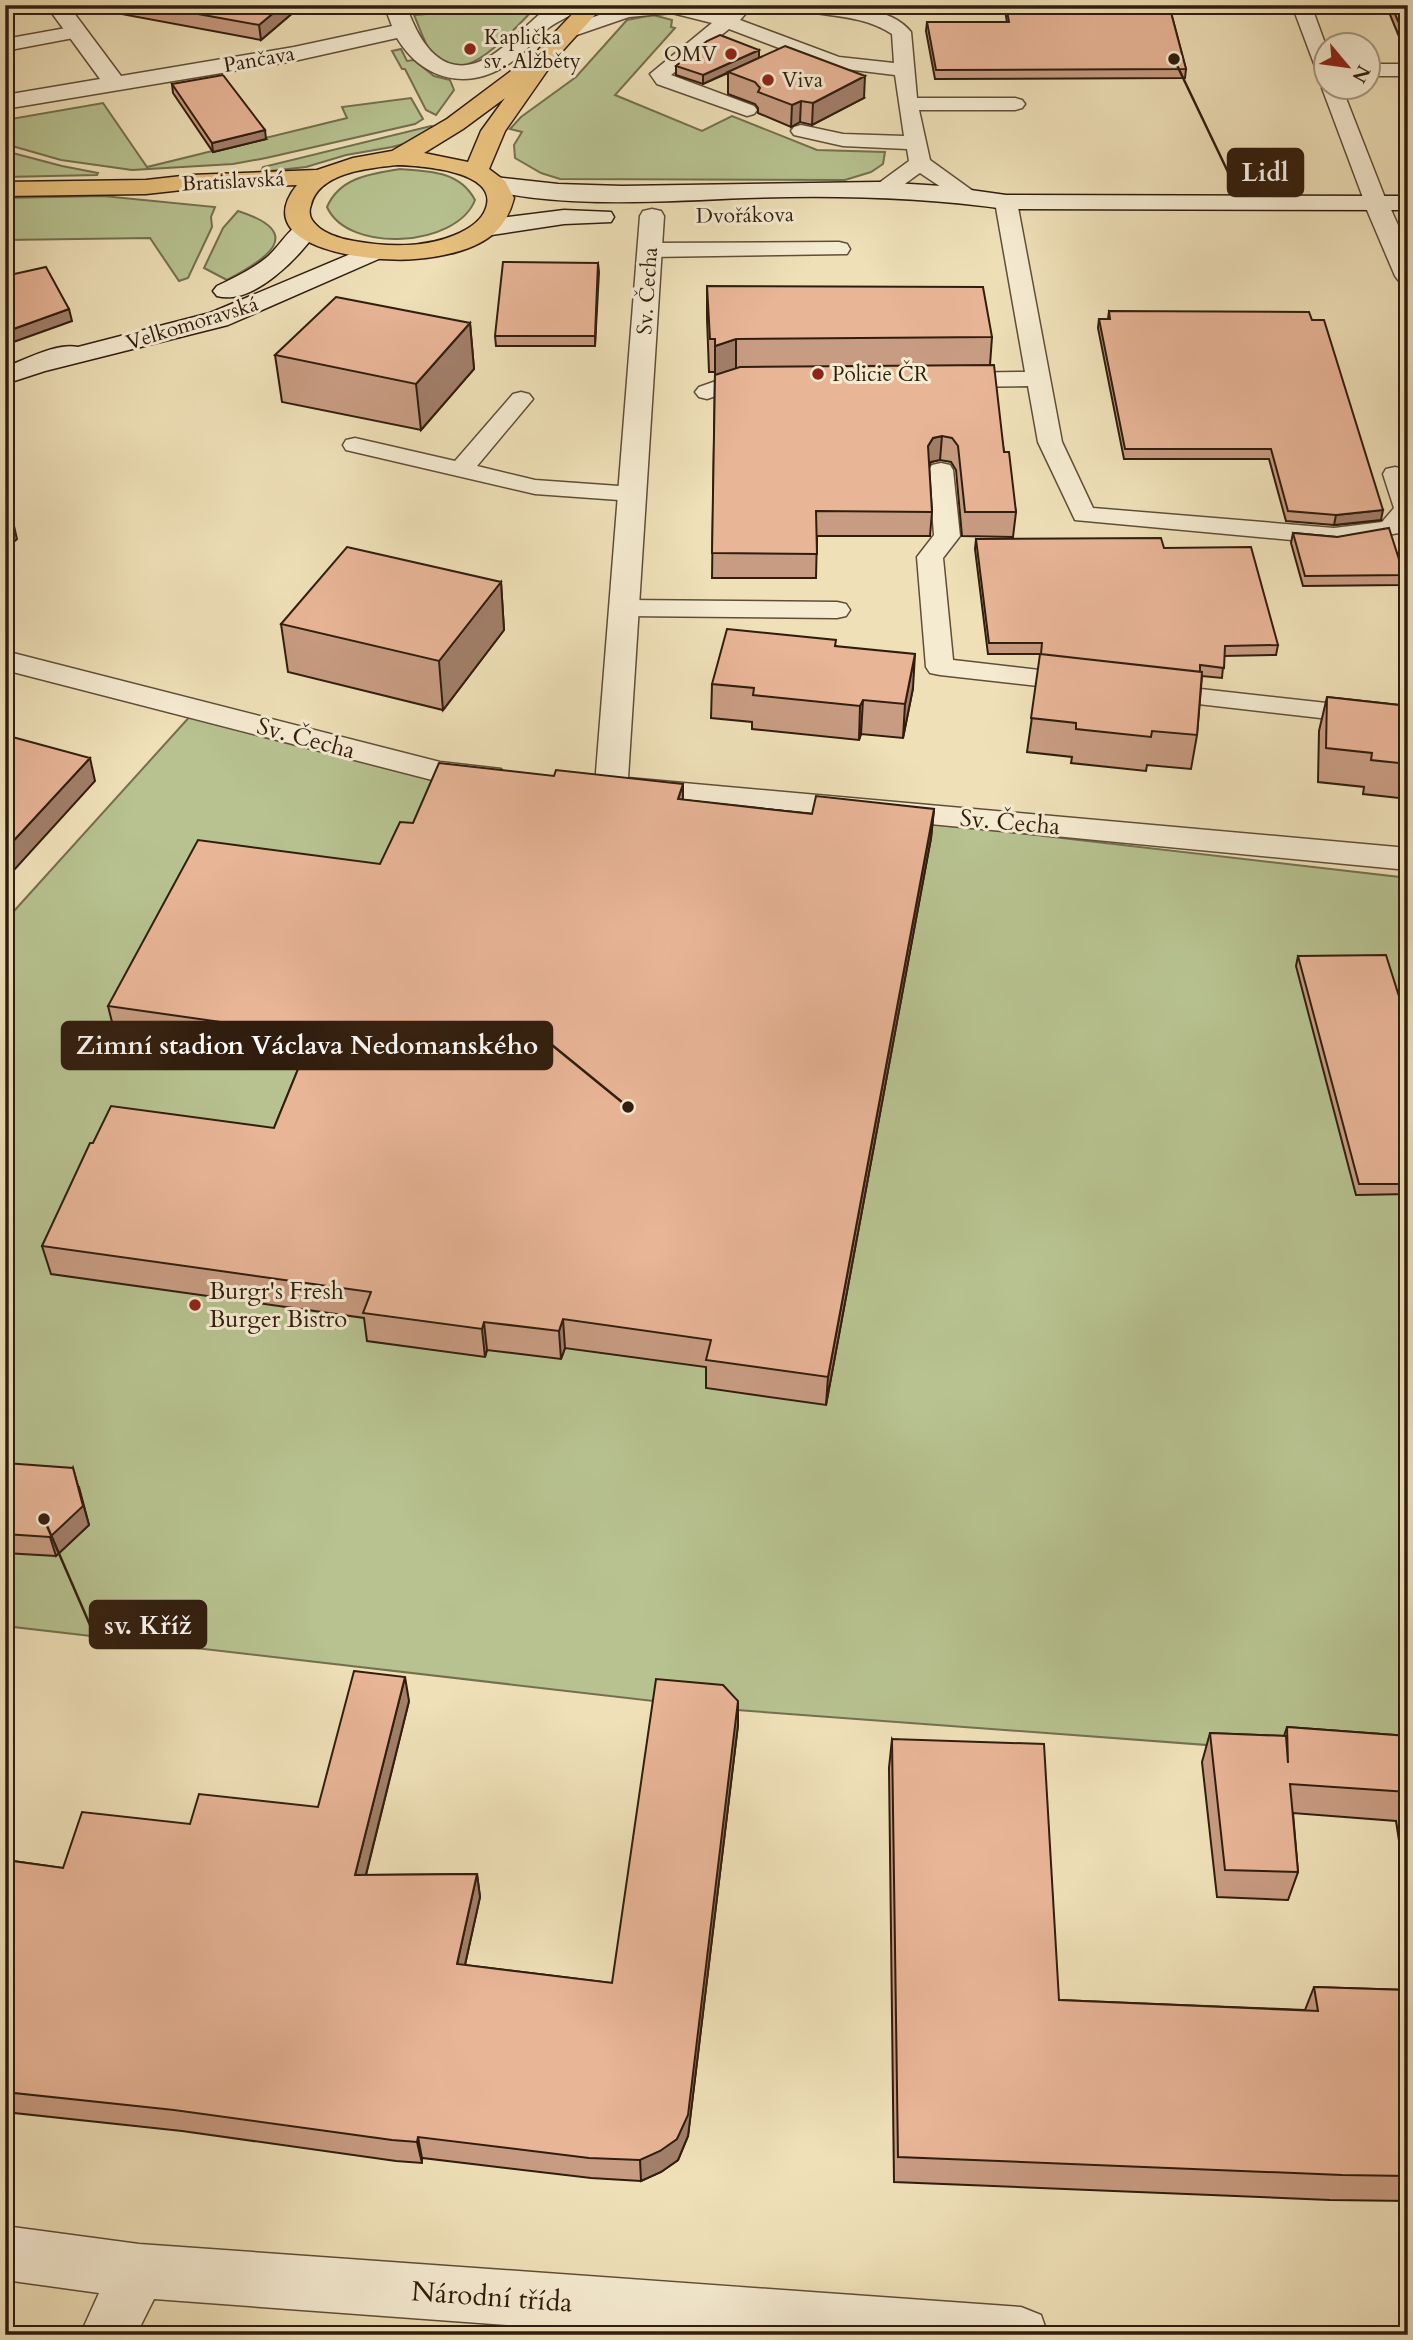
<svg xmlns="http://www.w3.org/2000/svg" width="1413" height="2340" font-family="Cardo,serif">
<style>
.green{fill:#b7c290;stroke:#74704f;stroke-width:2}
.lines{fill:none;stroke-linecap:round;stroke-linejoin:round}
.service-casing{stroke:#604e38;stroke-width:3}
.minor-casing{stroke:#604e38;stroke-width:3}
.secondary-casing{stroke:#311d0e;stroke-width:3}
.primary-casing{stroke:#311d0e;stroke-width:3}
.service{fill:#f5ebd1;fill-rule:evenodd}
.minor{fill:#f5ebd1;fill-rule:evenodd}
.secondary{fill:#f5ebd1;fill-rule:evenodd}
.primary{fill:#e8c07c;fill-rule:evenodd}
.wall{fill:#c89c82;stroke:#311d0e;stroke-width:2}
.shaded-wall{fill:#a27f6a;stroke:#311d0e;stroke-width:2}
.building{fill:#e8b597;stroke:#311d0e;stroke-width:2}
.poi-dot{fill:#8f2418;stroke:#f5ebd1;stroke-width:2.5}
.labels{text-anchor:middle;stroke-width:6;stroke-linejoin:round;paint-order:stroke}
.far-poi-label{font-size:21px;fill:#311d0e;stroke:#f5ebd1;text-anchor:start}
.far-street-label{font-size:21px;fill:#311d0e;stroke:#f5ebd1}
.street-label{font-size:24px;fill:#311d0e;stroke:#f5ebd1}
.poi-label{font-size:24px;fill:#311d0e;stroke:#f5ebd1;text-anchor:start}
.near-street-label{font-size:28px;fill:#311d0e;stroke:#f5ebd1}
.leader{fill:none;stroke:#311d0e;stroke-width:2.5}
.callout-dot{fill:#311d0e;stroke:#f5ebd1;stroke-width:2.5}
.callout{fill:#311d0e;stroke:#311d0e;stroke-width:2.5}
.callout-label{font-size:26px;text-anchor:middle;font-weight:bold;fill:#fff}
</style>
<rect width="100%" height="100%" fill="#efe0b8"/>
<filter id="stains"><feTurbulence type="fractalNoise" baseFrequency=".00286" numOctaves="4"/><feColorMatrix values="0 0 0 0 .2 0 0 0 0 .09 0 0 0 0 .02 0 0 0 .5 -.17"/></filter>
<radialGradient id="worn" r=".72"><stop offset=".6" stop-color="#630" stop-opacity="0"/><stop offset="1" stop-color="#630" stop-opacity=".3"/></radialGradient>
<path class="green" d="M 538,5 C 517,25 463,94 433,55 C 424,44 420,28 414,15 Z
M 653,15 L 672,20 L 671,27 L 675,28 L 615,95 L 702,131 L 732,116 L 817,150 L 885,152 L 883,164 L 871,172 L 845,180 L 560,179 L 541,173 L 515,158 L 514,145 L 522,132 L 510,129 L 521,117 L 576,77 L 627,20 Z
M 401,49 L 407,61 L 414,60 L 434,76 L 450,80 L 454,90 L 436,115 L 426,110 L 405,69 L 402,69 L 392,51 Z
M 411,98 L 423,119 L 415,124 L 266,158 L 233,164 L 132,170 L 61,160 L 5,144 L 5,120 L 103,103 L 147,167 L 347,118 L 342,107 Z
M 431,126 L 435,127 L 408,143 L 392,147 L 346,155 L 306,167 L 261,172 L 263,167 Z
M 5,151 L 62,166 L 98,173 L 97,175 L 5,177 Z
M 400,169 C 429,171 460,171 475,200 C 457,247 348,254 327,207 C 340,177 371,174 400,169 Z
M 103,196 L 215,207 L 211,217 L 212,227 L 188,278 L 179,281 L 150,238 L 5,240 L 5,198 Z
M 238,211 C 307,233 267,259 227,280 L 204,268 L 223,228 Z
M 193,713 L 436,780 L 749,802 L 1408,878 L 1408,1760 L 723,1709 L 5,1626 L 5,921 Z"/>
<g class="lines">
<g class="service-casing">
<path id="service" d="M 687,5 L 723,14 L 732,7 L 746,7 L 748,11 L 740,20 L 839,57 L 894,63 L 892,34 C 862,14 827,17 793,9 L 791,5 C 824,5 888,2 911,32 L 917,98 L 1015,98 L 1022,100 L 1025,104 L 1022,108 L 1015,110 L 919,110 L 930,160 L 973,191 L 977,195 L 973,199 L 959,199 L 920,173 C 906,182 889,200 872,195 L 868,191 L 909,161 L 907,149 L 843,146 L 794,135 L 791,131 L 794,127 L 801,125 L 843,134 L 904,136 L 895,75 L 829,67 L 729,29 L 671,75 L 754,106 L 757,110 L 754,114 L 747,116 L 657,84 L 650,74 L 712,23 L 672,13 L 629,17 L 568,38 L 558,32 L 561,28 L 626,6 Z
M 1292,5 L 1311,5 L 1326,46 L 1326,75 L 1316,69 Z
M 77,26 L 87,32 L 84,36 L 5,51 L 5,39 Z
M 1368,64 L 1408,64 L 1408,76 L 1368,76 Z
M 1325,84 L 1326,88 L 1342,88 L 1387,203 L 1384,208 L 1368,208 L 1365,203 L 1322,88 Z
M 1006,196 L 1014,197 L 1017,202 L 1062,442 L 1093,508 L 1334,528 L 1382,522 L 1394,508 L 1383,474 L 1386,469 L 1395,467 L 1404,469 L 1408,475 L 1408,523 L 1399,533 L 1334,544 L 1075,520 L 1038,442 L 1028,386 L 950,387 L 942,385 L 938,380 L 942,375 L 950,373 L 1025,372 L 995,202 L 998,197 Z
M 839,242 L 847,244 L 850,249 L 847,254 L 650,257 L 642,255 L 639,250 L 642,245 L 650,243 Z
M 736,374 L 764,376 L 768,381 L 764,386 L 739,388 L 707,399 L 699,397 L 695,392 L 699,387 Z
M 521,392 L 529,394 L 533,399 L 477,466 L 535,480 L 633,487 L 642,489 L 645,494 L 642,499 L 633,501 L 535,494 L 346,450 L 343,445 L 346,440 L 355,438 L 455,461 L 513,394 Z
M 941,463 L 950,465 L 953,470 L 960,536 L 943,558 L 953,660 L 1082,675 L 1092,677 L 1096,683 L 1092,689 L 1082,691 L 940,675 L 930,673 L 926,667 L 917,557 L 934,535 L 929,470 L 932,465 Z
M 625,600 L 837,602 L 846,604 L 850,610 L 846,616 L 837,618 L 625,616 L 616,614 L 612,608 L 616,602 Z
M 1156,684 L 1408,712 L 1408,728 L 1146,698 L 1142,692 L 1146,686 Z"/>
</g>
<g class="minor-casing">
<path id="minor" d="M 46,5 L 68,5 L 121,76 L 294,47 L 392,26 L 384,5 L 406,5 C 420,45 445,85 492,55 C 512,42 528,23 547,8 L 553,5 L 582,5 C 574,16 556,21 546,30 C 534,41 523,54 510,63 C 468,92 422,80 397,38 L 294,61 L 5,109 L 5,95 L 100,79 Z
M 1376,196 L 1385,198 L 1388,203 L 1408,247 L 1408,284 L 1399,281 L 1395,276 L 1364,203 L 1367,198 Z
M 652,209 L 661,211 L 664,216 L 628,778 L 1408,848 L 1408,870 L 599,792 L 595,785 L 640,216 L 643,211 Z
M 5,651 L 440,762 L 501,769 L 505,776 L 501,783 L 489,786 L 440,782 L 5,670 Z
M 5,2226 L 139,2244 L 1021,2307 L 1041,2315 L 1048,2335 L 640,2335 L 154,2299 L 136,2335 L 80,2335 L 99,2293 L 5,2280 Z"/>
</g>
<g class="secondary-casing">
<path id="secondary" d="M 494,177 L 558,184 L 622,186 L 878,182 L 942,186 L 1006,195 L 1408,196 L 1408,210 L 1006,209 C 919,197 834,195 746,198 C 665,201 564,209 485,189 L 482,184 L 485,179 Z
M 564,210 L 611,212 L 614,217 L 611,222 L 564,224 L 485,236 L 476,233 L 472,228 L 476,223 L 485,220 Z
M 306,221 L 315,224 L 319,229 C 300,256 254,306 217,296 L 213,291 L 217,286 C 234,278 251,270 266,258 C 279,248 290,225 306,221 Z
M 372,245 L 381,248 L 385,253 L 381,258 L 228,325 L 45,371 L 5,384 L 5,367 C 25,360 57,342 78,347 L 210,313 Z"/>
</g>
<g class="primary-casing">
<path id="primary" d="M 581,5 L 604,5 L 556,58 L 505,131 L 489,169 L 505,181 L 514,198 C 510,213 504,225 492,235 C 472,251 440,257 415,259 C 378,263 245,250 297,185 L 191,189 L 146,194 L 5,196 L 5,182 L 146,180 L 191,175 L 317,170 L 353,158 L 392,151 L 447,119 L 511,71 L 524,70 L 540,48 ZM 505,98 L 481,131 L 468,162 L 424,153 L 463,129 ZM 398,165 C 422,166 499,171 486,208 C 482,221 467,230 455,235 C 425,248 386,247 354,241 C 341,239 320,233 312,220 C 309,215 309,210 311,205 C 319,172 370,168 398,165 Z"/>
</g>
<use href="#service" class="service"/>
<use href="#minor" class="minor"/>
<use href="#secondary" class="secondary"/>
<use href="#primary" class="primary"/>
</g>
<path class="wall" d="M 89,5 L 302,5 L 261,40 L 89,8 Z
M 1004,5 L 1169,5 L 1186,69 L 1185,78 L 935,79 L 926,31 L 927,22 L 1007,22 Z
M 1386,5 L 1408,5 L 1408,56 L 1407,56 Z
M 759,50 L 759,58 L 864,98 L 812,125 L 800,122 L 791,127 L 758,113 L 758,108 L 755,104 L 728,94 L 728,73 L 703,84 L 676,75 L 676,66 Z
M 172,84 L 266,139 L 213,152 L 173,93 Z
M 598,263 L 595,346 L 496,346 L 495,336 Z
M 707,286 L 992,337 L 990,365 L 1004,452 L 1016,512 L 1013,537 L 962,536 L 956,470 L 951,462 L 940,460 L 931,462 L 929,466 L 932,512 L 930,536 L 817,536 L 816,578 L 712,578 L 715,372 L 709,372 L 707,318 Z
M 1109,311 L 1381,520 L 1334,525 L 1286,521 L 1269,459 L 1124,459 L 1098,328 L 1099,319 L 1108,319 Z
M 470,323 L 474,369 L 421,430 L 282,402 L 275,355 Z
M 1293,533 L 1337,537 L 1404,575 L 1402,585 L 1303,586 L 1291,543 Z
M 976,539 L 1278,645 L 1276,655 L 1224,656 L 1222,678 L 1202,676 L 1197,735 L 1191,769 L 1147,765 L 1146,771 L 1071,763 L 1072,757 L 1027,752 L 1041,654 L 988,654 L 975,549 Z
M 501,582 L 504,630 L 443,710 L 288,672 L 281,624 Z
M 836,646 L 913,688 L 903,738 L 861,734 L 859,740 L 752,729 L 752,722 L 711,718 L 712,684 Z
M 1327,697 L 1408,706 L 1408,799 L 1363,794 L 1364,787 L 1318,782 L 1319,731 Z
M 554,776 L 683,784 L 683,800 L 812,814 L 934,809 L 931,838 L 826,1405 L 706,1388 L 706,1367 L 565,1348 L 561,1359 L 487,1350 L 485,1357 L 367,1341 L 364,1318 L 51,1274 L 42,1246 L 93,1143 L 274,1128 L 301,1062 L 115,1034 L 108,1006 L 380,864 L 413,823 Z
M 1298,956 L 1408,1025 L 1408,1194 L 1356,1195 L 1296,966 Z
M 5,1463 L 79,1487 L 89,1525 L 56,1556 L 5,1553 Z
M 409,1701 L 366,1875 L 477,1874 L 480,1897 L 465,1965 L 612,1983 L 738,1725 L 688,2136 L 678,2160 L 661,2172 L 641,2181 L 591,2178 L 422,2158 L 422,2163 L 396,2161 L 182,2131 L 5,2112 L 5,1860 L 63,1868 L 190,1824 L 318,1807 Z
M 1287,1727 L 1408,1736 L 1408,1899 L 1396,1821 L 1293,1813 L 1298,1872 L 1288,1900 L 1217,1897 L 1202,1762 L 1210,1733 L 1284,1736 Z
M 892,1739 L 1059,2000 L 1305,2010 L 1314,1987 L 1408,1990 L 1408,2201 L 1330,2200 L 894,2182 L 889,1768 Z"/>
<path class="shaded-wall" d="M 283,5 L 302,5 L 261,40 L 259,25 Z
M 759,50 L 759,58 L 703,84 L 703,75 Z
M 865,76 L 864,98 L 812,125 L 813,103 Z
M 801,101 L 800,122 L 791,127 L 792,105 Z
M 265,130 L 266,139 L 213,152 L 212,143 Z
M 598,263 L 599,272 L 595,346 L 595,336 Z
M 69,309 L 72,321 L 5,345 L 5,332 Z
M 470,323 L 474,369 L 421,430 L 416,384 Z
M 736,339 L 736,371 L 715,379 L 715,346 Z
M 942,436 L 940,460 L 931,462 L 926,470 L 928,446 L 933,438 Z
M 6,491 L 17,539 L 5,549 Z
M 1383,510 L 1381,520 L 1334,525 L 1336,515 Z
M 501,582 L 504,630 L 443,710 L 439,661 Z
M 915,654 L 913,688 L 903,738 L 905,704 Z
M 863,700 L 861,734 L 859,740 L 860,706 Z
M 90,758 L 95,781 L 5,880 L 5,850 Z
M 683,784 L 683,813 L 678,799 Z
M 934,809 L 931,838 L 826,1405 L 828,1377 Z
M 563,1319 L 565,1348 L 561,1359 L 559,1331 Z
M 484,1322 L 487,1350 L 485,1357 L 482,1329 Z
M 73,1468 L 89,1525 L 56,1556 L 50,1537 Z
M 405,1677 L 409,1701 L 360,1898 L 355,1875 Z
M 738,1701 L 738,1725 L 688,2136 L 678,2160 L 661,2172 L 641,2181 L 640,2160 Z
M 477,1874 L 480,1897 L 460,1987 L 457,1964 Z
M 418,2137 L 422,2158 L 422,2163 L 417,2142 Z"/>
<path class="building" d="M 148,5 L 283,5 L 259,25 Z
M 1006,5 L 1169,5 L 1186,69 L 936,70 L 927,22 L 1009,22 Z
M 1391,5 L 1408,5 L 1408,44 Z
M 720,35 L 759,50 L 703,75 L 676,66 L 707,41 Z
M 785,46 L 865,76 L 813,103 L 801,101 L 792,105 L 758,92 L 760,88 L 755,82 L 728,72 Z
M 223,75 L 265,130 L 212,143 L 172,84 Z
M 503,262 L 598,263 L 595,336 L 495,336 Z
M 46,267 L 69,309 L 5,332 L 5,276 Z
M 707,286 L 983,287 L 992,337 L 736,339 L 715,346 L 715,339 L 710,339 Z
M 336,297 L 470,323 L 416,384 L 275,355 Z
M 1109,311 L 1309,312 L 1312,320 L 1324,320 L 1383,510 L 1336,515 L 1288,511 L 1271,449 L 1125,449 L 1099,319 L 1110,319 Z
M 994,365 L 1004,452 L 1009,452 L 1016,512 L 965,512 L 958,446 L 952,438 L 942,436 L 933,438 L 928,446 L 932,512 L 816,511 L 817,554 L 712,553 L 715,375 L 740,367 Z
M 1389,528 L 1404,575 L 1305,576 L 1293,533 L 1337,537 Z
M 1161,538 L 1164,548 L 1251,547 L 1278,645 L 1225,646 L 1224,668 L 1200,665 L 1200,672 L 1041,654 L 1042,643 L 989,643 L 976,539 Z
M 347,547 L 501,582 L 439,661 L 281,624 Z
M 727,629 L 836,640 L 835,646 L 915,654 L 905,704 L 863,700 L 860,706 L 753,695 L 754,688 L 712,684 Z
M 1040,654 L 1202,672 L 1197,735 L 1152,731 L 1151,737 L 1076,729 L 1076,723 L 1031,718 Z
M 1327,697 L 1408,706 L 1408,764 L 1371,760 L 1372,753 L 1326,748 Z
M 5,735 L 90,758 L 5,850 Z
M 439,763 L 554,776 L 556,770 L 683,784 L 678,799 L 812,814 L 816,796 L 934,809 L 828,1377 L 706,1360 L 711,1340 L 563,1319 L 559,1331 L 484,1322 L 482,1329 L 363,1313 L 371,1292 L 42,1246 L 90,1143 L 93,1143 L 111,1106 L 274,1128 L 312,1035 L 108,1006 L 198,840 L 380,864 L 400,822 L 413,823 Z
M 1386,955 L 1408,1025 L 1408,1184 L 1359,1184 L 1298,956 Z
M 5,1463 L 73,1468 L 83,1506 L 50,1537 L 5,1534 Z
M 354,1671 L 405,1677 L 355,1875 L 477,1874 L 457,1964 L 612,1983 L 656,1679 L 723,1685 L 738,1701 L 688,2115 L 677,2139 L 660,2151 L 640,2160 L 589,2158 L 418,2137 L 417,2142 L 392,2140 L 174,2110 L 5,2092 L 5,1860 L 63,1868 L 82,1812 L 190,1824 L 199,1794 L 318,1807 Z
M 1287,1727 L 1408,1736 L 1408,1794 L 1408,1792 L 1290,1784 L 1298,1872 L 1225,1870 L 1210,1733 L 1286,1736 L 1288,1763 Z
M 892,1739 L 1044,1744 L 1059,2000 L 1318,2011 L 1314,1987 L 1408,1990 L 1408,2176 L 1342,2175 L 898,2157 Z"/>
<g class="poi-dot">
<circle cx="470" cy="49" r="7"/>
<circle cx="731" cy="54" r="7"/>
<circle cx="768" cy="80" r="7"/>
<circle cx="818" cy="374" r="7"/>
<circle cx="195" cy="1305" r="7"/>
</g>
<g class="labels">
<g class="far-poi-label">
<text x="484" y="44">Kaplička<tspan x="484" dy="24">sv. Alžběty</tspan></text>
<text x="717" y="61" text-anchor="end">OMV</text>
<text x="782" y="87">Viva</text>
<text x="832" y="381">Policie ČR</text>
</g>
<g class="far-street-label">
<text transform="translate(259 59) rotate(-10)" y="7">Pančava</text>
<text transform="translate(233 181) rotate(-3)" y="7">Bratislavská</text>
<text transform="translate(745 215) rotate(-1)" y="7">Dvořákova</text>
<text transform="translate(647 291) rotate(-86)" y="7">Sv. Čecha</text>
<text transform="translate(192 323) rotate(-17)" y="7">Velkomoravská</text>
</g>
<g class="street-label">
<text transform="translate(306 738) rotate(15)" y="8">Sv. Čecha</text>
<text transform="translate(1010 822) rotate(5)" y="8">Sv. Čecha</text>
</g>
<g class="poi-label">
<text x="209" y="1299">Burgr's Fresh<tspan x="209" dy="28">Burger Bistro</tspan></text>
</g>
<g class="near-street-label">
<text transform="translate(492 2296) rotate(4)" y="10">Národní třída</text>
</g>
</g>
<path class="leader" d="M1174 59L1228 172M628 1107L552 1045M44 1519L90 1625"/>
<g class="callout-dot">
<circle cx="1174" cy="59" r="7"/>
<circle cx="628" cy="1107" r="7"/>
<circle cx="44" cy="1519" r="7"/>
</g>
<g class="callout">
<rect x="1228" y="149" width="75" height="47" rx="7"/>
<rect x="62" y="1022" width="490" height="47" rx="7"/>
<rect x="90" y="1601" width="116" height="47" rx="7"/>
</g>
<g class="callout-label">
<text x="1265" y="181">Lidl</text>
<text x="307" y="1054">Zimní stadion Václava Nedomanského</text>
<text x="148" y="1634">sv. Kříž</text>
</g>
<rect width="1413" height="2340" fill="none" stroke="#efe0b8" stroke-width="28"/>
<rect x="7" y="7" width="1399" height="2326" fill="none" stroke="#311d0e" stroke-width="3.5"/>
<rect x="14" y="14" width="1385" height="2312" fill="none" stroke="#311d0e" stroke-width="2"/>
<g transform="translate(1347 66) rotate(119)"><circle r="33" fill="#f5ebd1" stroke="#a79983" stroke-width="2"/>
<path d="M0-5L12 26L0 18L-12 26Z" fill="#8f2418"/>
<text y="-10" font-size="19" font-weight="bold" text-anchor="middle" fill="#311d0e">N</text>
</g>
<rect width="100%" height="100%" filter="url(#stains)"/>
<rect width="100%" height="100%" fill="url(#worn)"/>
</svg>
